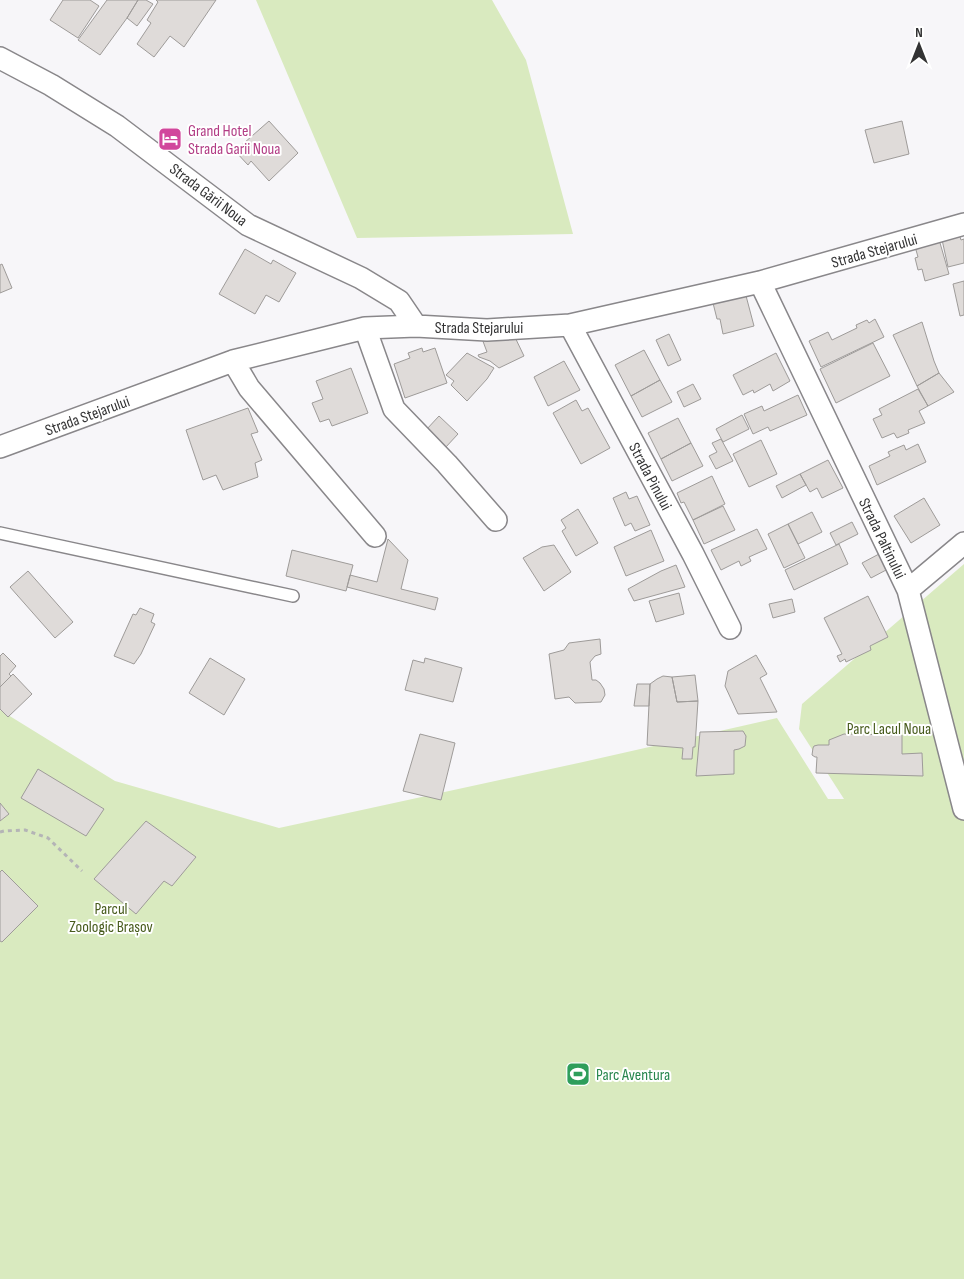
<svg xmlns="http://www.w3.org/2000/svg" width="964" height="1279" font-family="'Sofia Sans Condensed',sans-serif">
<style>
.green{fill:#d9eabf}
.building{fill:#dfdbd9;stroke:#9e9b99}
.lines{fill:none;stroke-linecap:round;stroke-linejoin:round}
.service-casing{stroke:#89878a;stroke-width:14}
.minor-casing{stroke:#89878a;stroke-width:24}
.path{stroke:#b4b4b6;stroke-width:3;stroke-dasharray:4 4;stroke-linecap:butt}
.service{stroke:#fff;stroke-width:11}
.minor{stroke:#fff;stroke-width:21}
.labels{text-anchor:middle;stroke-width:4;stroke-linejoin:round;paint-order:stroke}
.hotel-label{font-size:16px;fill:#b23c85;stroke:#fff;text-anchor:start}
.street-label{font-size:16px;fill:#333334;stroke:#fff}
.park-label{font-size:16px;fill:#475b1c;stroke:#fff}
.leisure-label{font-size:16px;fill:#27864d;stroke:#fff;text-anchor:start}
</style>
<rect width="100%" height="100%" fill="#f7f6f9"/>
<path class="green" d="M 256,0 L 492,0 L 526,60 L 573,234 L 357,238 Z
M 964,564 L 964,1279 L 0,1279 L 0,710 L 115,781 L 279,828 L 583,762 L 777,718 L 828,799 L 844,799 L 799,729 L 802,704 Z"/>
<path class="building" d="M 63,0 L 90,0 L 99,6 L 78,38 L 50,20 Z
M 107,0 L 138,0 L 127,18 L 100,55 L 78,40 Z
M 138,0 L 146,0 L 153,4 L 137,26 L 127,18 Z
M 156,0 L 216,0 L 184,47 L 170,36 L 154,57 L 137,44 L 151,23 L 147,20 L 158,2 Z
M 269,121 L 298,153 L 269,181 L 251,161 L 248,165 L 235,151 Z
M 902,121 L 909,154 L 874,163 L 865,130 Z
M 958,231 L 961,240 L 964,239 L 964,263 L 948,267 L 941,235 Z
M 938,236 L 949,274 L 925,281 L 922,269 L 918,270 L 915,258 L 918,257 L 914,243 Z
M 245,249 L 271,264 L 273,260 L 296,273 L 279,302 L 266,295 L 255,314 L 219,294 Z
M 2,264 L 12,288 L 0,293 L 0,265 Z
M 964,281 L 964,315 L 960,316 L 953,284 Z
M 745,292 L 754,326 L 723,334 L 720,319 L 717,319 L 712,299 Z
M 875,319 L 884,337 L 821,367 L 809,341 L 828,332 L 832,340 L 857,328 L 856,325 L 867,320 L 869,323 Z
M 922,322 L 934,361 L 939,373 L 917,386 L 893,335 Z
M 512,331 L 524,356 L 499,368 L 490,361 L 479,357 L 478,355 L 487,352 L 481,336 Z
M 669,334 L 681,360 L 668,366 L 656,340 Z
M 873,343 L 890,376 L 836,403 L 820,369 Z
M 422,348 L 423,352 L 435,348 L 447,383 L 405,398 L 394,364 L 410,358 L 408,353 Z
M 644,350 L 660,380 L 631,396 L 615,365 Z
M 467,353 L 494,368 L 487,379 L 467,401 L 451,385 L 454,381 L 446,375 Z
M 776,353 L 790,381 L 773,391 L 770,384 L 754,393 L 753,390 L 743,395 L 733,375 Z
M 564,361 L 580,390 L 548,406 L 534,377 Z
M 351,368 L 368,413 L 332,426 L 329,419 L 320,422 L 312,403 L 323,399 L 316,381 Z
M 939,373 L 954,392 L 928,406 L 917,386 Z
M 660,380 L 672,402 L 642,417 L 631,396 Z
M 693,384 L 701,399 L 684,407 L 677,392 Z
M 918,389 L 928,406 L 919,411 L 925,423 L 908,430 L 909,433 L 897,438 L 894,433 L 882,438 L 873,419 L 882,415 L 879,409 Z
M 798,395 L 807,415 L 770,431 L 768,427 L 753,434 L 744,414 L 762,406 L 764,411 Z
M 576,400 L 582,411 L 588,408 L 610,448 L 581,464 L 553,413 Z
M 248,408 L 258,432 L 251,434 L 262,460 L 255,463 L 258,477 L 223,490 L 216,475 L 203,480 L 186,430 Z
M 742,415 L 749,429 L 723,442 L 716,429 Z
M 439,416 L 458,434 L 445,448 L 426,430 Z
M 678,418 L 691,443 L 661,459 L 648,433 Z
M 721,439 L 733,461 L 716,469 L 709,456 L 717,452 L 712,443 Z
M 761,440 L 777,474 L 749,487 L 733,454 Z
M 691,443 L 703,466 L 672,481 L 661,459 Z
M 918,444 L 926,462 L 877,485 L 869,466 L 890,456 L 888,452 L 904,445 L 906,450 Z
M 828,460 L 843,488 L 822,498 L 817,488 L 810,492 L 800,474 Z
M 800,474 L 806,485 L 782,498 L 776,486 Z
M 712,476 L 725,504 L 693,520 L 684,502 L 681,503 L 677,493 Z
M 626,492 L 629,499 L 637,496 L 650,525 L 635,531 L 631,523 L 625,526 L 613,498 Z
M 924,498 L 940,525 L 911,543 L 894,516 Z
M 723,506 L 735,530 L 704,544 L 693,520 Z
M 578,509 L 598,543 L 576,556 L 562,531 L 566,528 L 561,520 Z
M 812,512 L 822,532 L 798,544 L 788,524 Z
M 852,522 L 858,534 L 836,545 L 830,533 Z
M 788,524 L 805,558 L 784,568 L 768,534 Z
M 757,529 L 767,549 L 749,557 L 751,561 L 741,566 L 739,561 L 721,570 L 711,550 Z
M 651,530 L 664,561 L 626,576 L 614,547 Z
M 388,539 L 408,560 L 401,589 L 438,598 L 435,610 L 347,587 L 350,575 L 377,582 Z
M 839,544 L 848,564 L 794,590 L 785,570 Z
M 554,545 L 571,572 L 544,591 L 523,558 L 542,547 Z
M 292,550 L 353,565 L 346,591 L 286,576 Z
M 879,554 L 888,569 L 871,578 L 862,563 Z
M 676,565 L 685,587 L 634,601 L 628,589 L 661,571 Z
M 28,571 L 73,622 L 55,638 L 10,587 Z
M 679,593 L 684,614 L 656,622 L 649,601 Z
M 868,596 L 888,637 L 870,646 L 871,650 L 846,662 L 845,659 L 840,662 L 837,656 L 842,654 L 824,618 Z
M 792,599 L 795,612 L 773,618 L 769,604 Z
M 140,608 L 154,614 L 151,622 L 155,624 L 141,654 L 134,664 L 114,656 L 133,614 L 136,615 Z
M 600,639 L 601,654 L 595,656 L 590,662 L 592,680 L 596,680 L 600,683 L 604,689 L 605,695 L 601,702 L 575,703 L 569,697 L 555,699 L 549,654 L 564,650 L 569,643 Z
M 3,653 L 16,666 L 9,674 L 11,676 L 0,687 L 0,656 Z
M 756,655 L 767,674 L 760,678 L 777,712 L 738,714 L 725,686 L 728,671 Z
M 210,658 L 245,679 L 224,715 L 189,693 Z
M 425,658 L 462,668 L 453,702 L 405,690 L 413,660 L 424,663 Z
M 13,674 L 32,694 L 8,717 L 0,709 L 0,687 Z
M 695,675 L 698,701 L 677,702 L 672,677 Z
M 663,676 L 672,677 L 677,702 L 698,701 L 695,747 L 693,747 L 692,759 L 682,759 L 683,748 L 647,745 L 650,684 L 657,679 Z
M 637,684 L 650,684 L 649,706 L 634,706 Z
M 743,731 L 746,736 L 745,746 L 739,749 L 734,750 L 734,774 L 696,776 L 700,732 Z
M 420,734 L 455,743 L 441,800 L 403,791 Z
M 844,734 L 902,735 L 902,754 L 922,753 L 923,776 L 816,773 L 817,757 L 815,757 L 812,755 L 813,748 L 814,746 L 818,745 L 829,745 L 829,740 Z
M 38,769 L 104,809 L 86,836 L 21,798 Z
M 0,803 L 9,814 L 0,821 Z
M 146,821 L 196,857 L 172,886 L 164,881 L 136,914 L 94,879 Z
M 2,870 L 38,906 L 2,942 L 0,941 L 0,872 Z"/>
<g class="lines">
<g class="service-casing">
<path id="service" d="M 0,533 L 293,596"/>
</g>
<g class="minor-casing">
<path id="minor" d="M 0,58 L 51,85 L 117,126 L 248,225 L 361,278 L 399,301 L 416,326
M 760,282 L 908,590 L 964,809
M 570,325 L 693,554 L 730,628
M 365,328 L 394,409 L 447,464 L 496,520
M 233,361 L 249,388 L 375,536
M 0,447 L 233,361 L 365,328 L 416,326 L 487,330 L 570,325 L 760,282 L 964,224
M 908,590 L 964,543"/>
</g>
<path class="path" d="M 0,832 L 4,831 L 25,830 L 48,838 L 82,871"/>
<use href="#service" class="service"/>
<use href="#minor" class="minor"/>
</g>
<defs>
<g id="hotel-square" transform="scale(1.25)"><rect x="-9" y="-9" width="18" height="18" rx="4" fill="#d1479c" stroke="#fff"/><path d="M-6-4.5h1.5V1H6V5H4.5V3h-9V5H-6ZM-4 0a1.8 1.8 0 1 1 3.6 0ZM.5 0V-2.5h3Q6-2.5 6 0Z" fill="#fff"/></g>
<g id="stadium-square" transform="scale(1.25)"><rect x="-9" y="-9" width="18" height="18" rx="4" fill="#2e9e5b" stroke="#fff"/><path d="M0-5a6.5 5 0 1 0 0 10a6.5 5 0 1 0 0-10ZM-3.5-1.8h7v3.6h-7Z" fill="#fff"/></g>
</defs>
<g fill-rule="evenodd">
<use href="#hotel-square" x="170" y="139"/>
<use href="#stadium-square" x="578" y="1074"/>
</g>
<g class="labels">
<g class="hotel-label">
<text x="188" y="136">Grand Hotel<tspan x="188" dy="18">Strada Garii Noua</tspan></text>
</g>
<g class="street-label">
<text transform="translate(209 194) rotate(37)" y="6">Strada Gării Noua</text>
<text transform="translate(874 250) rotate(-16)" y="6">Strada Stejarului</text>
<text x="479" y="333">Strada Stejarului</text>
<text transform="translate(87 415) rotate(-20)" y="6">Strada Stejarului</text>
<text transform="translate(651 476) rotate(62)" y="6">Strada Pinului</text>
<text transform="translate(883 538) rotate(64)" y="6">Strada Paltinului</text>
</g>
<g class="park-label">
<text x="889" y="734">Parc Lacul Noua</text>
<text x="111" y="914">Parcul<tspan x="111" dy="18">Zoologic Brașov</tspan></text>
</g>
<g class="leisure-label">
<text x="596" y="1080">Parc Aventura</text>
</g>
</g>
<g transform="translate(919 45)" stroke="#ffffff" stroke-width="4" paint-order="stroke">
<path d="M0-4L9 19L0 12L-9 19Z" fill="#333334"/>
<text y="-8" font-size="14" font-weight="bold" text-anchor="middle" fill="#333334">N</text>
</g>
</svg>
